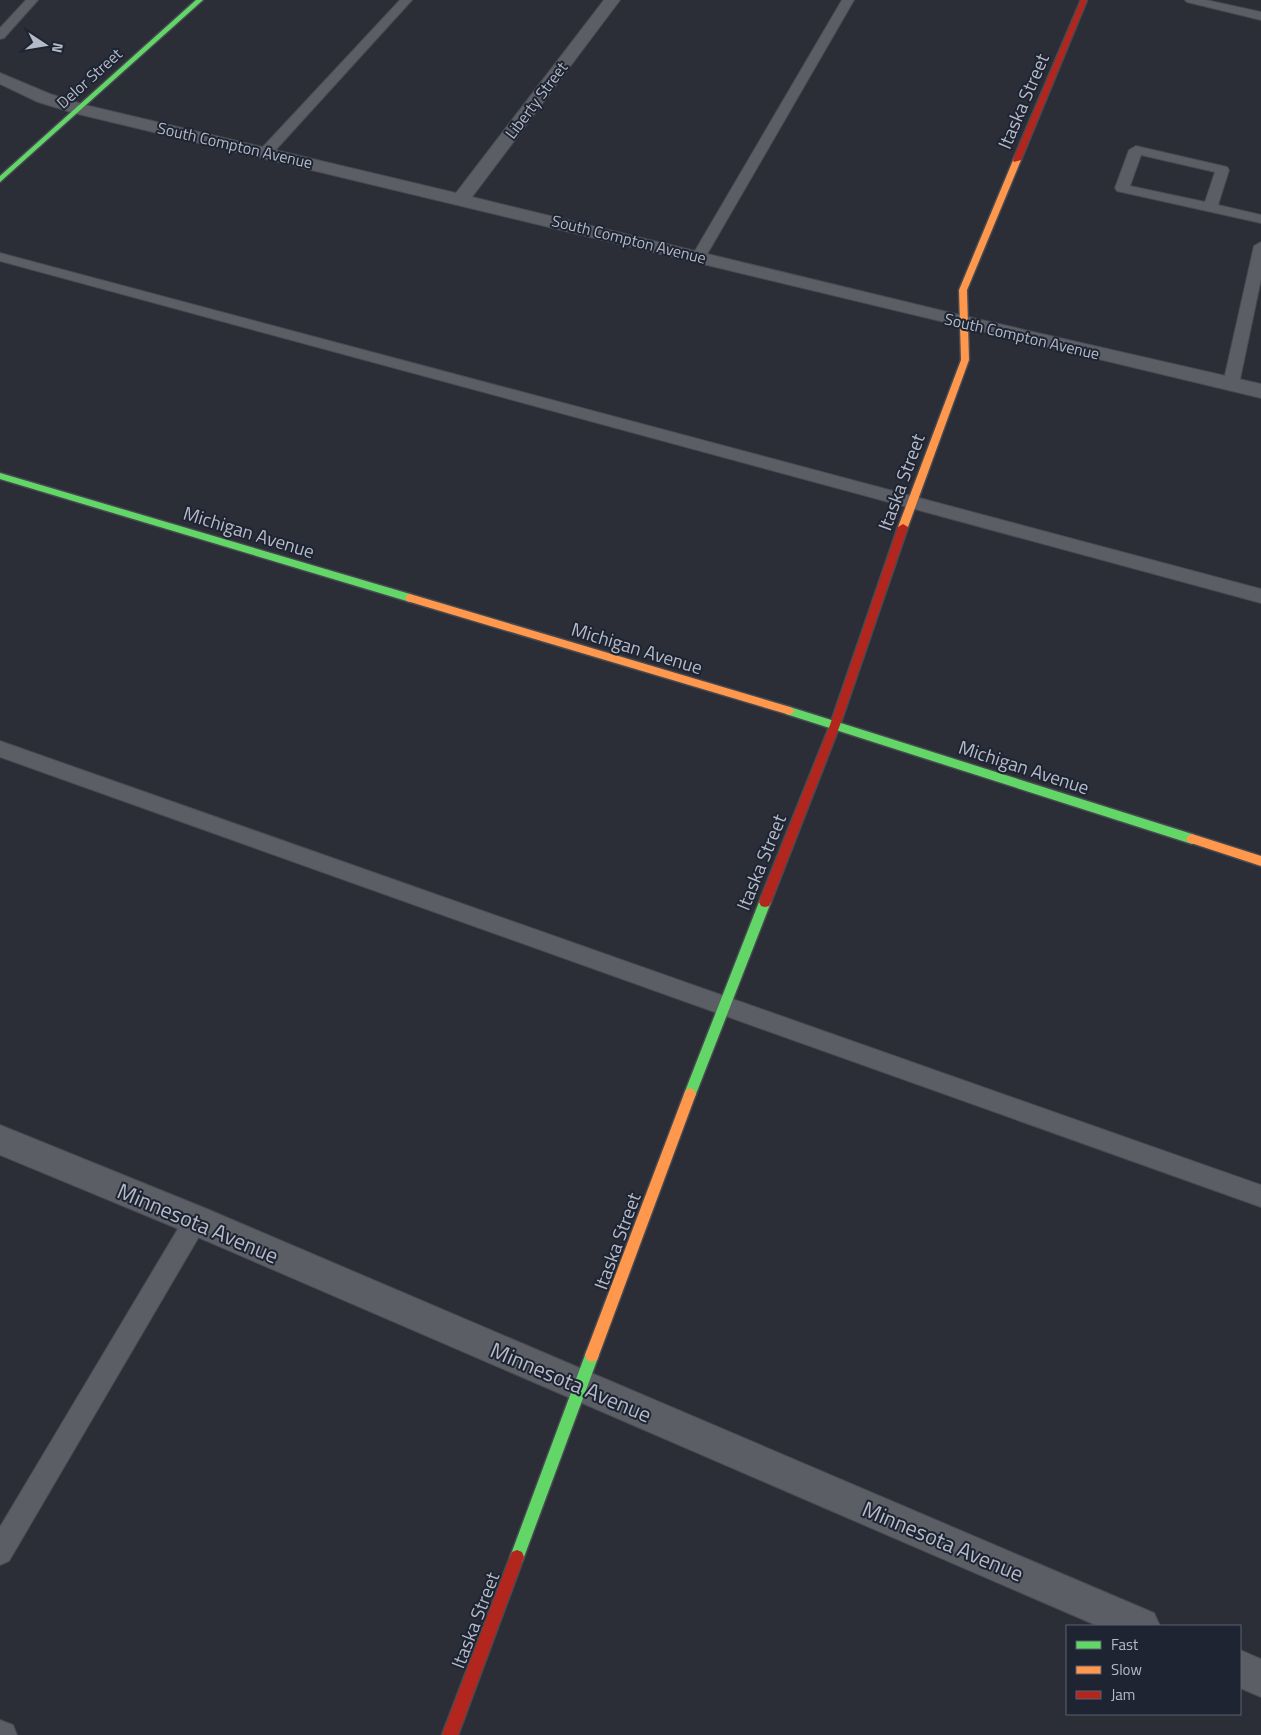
<svg xmlns="http://www.w3.org/2000/svg" width="1261" height="1735" font-family="'Titillium Web',sans-serif">
<style>
.lines{fill:none;stroke-linecap:round;stroke-linejoin:round}
.lane-casing{stroke:#474a51;stroke-width:2}
.street-casing{stroke:#474a51;stroke-width:2}
.fast-casing{stroke:#474a51;stroke-width:3}
.slow-casing{stroke:#474a51;stroke-width:3}
.jam-casing{stroke:#474a51;stroke-width:3}
.lane{fill:#5b5e65;fill-rule:evenodd}
.street{fill:#5b5e65;fill-rule:evenodd}
.fast{fill:#63d668;fill-rule:evenodd}
.slow{fill:#ff974d;fill-rule:evenodd}
.jam{fill:#b3261e;fill-rule:evenodd}
.labels{text-anchor:middle;stroke-width:4;stroke-linejoin:round;paint-order:stroke}
.far-street-label{font-size:16px;fill:#b5bac8;stroke:#1e2432}
.street-label{font-size:19px;fill:#b5bac8;stroke:#1e2432}
.near-street-label{font-size:22px;fill:#b5bac8;stroke:#1e2432}
</style>
<rect width="100%" height="100%" fill="#2b2e37"/>
<g class="lines">
<g class="lane-casing">
<path id="lane" d="M 26,0 L 38,0 L 4,38 L 0,39 L 0,28 Z
M 400,0 L 412,0 L 271,155 L 261,155 L 259,152 L 261,149 Z
M 842,0 L 854,0 L 706,256 L 704,259 L 694,259 L 692,256 Z
M 1185,0 L 1206,0 L 1261,12 L 1261,20 L 1187,2 Z
M 1136,146 L 1227,167 L 1229,170 L 1218,205 L 1261,215 L 1261,223 L 1117,191 L 1115,188 L 1129,150 ZM 1141,155 L 1215,172 L 1205,202 L 1130,186 Z
M 1261,242 L 1261,279 L 1239,384 L 1236,388 L 1226,388 L 1223,384 L 1254,246 Z
M 0,253 L 1261,589 L 1261,603 L 0,261 Z
M 0,741 L 1261,1185 L 1261,1207 L 0,757 Z
M 196,1208 L 204,1212 L 208,1220 L 204,1228 L 9,1561 L 0,1565 L 0,1527 L 188,1212 Z
M 0,1720 L 13,1725 L 17,1735 L 0,1735 Z"/>
</g>
<g class="street-casing">
<path id="street" d="M 604,0 L 620,0 L 472,197 L 964,316 L 1261,384 L 1261,398 L 74,113 L 38,102 L 0,84 L 0,73 L 50,94 L 85,105 L 456,193 Z
M 0,1125 L 207,1209 L 1154,1613 L 1160,1626 L 1098,1626 L 186,1232 L 0,1155 Z
M 1240,1650 L 1261,1659 L 1261,1697 L 1240,1688 Z"/>
</g>
<g class="fast-casing">
<path id="fast" d="M 196,0 L 203,0 L 0,182 L 0,176 Z
M 0,473 L 410,594 L 415,598 L 410,602 L 0,479 Z
M 790,707 L 1192,834 L 1196,836 L 1198,839 L 1196,842 L 1192,844 L 786,714 L 785,711 Z
M 765,897 L 769,898 L 771,902 L 696,1094 L 694,1098 L 690,1100 L 686,1098 L 684,1094 L 759,902 L 761,898 Z
M 592,1348 L 597,1350 L 599,1355 L 524,1557 L 522,1562 L 517,1564 L 512,1562 L 510,1557 L 585,1355 L 587,1350 Z"/>
</g>
<g class="slow-casing">
<path id="slow" d="M 1014,158 L 1021,160 L 967,290 L 969,360 L 908,527 L 903,530 L 900,529 L 898,527 L 961,360 L 959,290 Z
M 410,594 L 790,707 L 795,711 L 790,715 L 407,601 L 405,598 L 407,595 Z
M 1192,834 L 1261,856 L 1261,866 L 1188,842 L 1186,839 L 1188,836 Z
M 690,1088 L 694,1090 L 696,1094 L 599,1355 L 597,1360 L 592,1362 L 587,1360 L 585,1355 L 684,1094 L 686,1090 Z"/>
</g>
<g class="jam-casing">
<path id="jam" d="M 1081,0 L 1087,0 L 1021,160 L 1014,162 L 1013,160 Z
M 903,524 L 908,527 L 840,725 L 771,902 L 769,906 L 765,907 L 761,906 L 759,902 L 830,725 L 898,527 Z
M 517,1550 L 522,1552 L 524,1557 L 458,1735 L 442,1735 L 510,1557 L 512,1552 Z"/>
</g>
<use href="#lane" class="lane"/>
<use href="#street" class="street"/>
<use href="#fast" class="fast"/>
<use href="#slow" class="slow"/>
<use href="#jam" class="jam"/>
</g>
<g class="labels">
<g class="far-street-label">
<text transform="translate(89 78) rotate(-42)" y="6">Delor Street</text>
<text transform="translate(536 100) rotate(-53)" y="6">Liberty Street</text>
<text transform="translate(235 145) rotate(13)" y="6">South Compton Avenue</text>
<text transform="translate(629 239) rotate(14)" y="6">South Compton Avenue</text>
<text transform="translate(1022 336) rotate(13)" y="6">South Compton Avenue</text>
</g>
<g class="street-label">
<text transform="translate(1023 101) rotate(-67)" y="7">Itaska Street</text>
<text transform="translate(901 482) rotate(-70)" y="7">Itaska Street</text>
<text transform="translate(249 532) rotate(17)" y="7">Michigan Avenue</text>
<text transform="translate(637 648) rotate(17)" y="7">Michigan Avenue</text>
<text transform="translate(1024 767) rotate(18)" y="7">Michigan Avenue</text>
<text transform="translate(761 862) rotate(-68)" y="7">Itaska Street</text>
<text transform="translate(617 1241) rotate(-70)" y="7">Itaska Street</text>
<text transform="translate(475 1620) rotate(-69)" y="7">Itaska Street</text>
</g>
<g class="near-street-label">
<text transform="translate(198 1223) rotate(23)" y="8">Minnesota Avenue</text>
<text transform="translate(571 1382) rotate(23)" y="8">Minnesota Avenue</text>
<text transform="translate(943 1541) rotate(23)" y="8">Minnesota Avenue</text>
</g>
</g>
<rect x="1066" y="1625" width="175" height="90" fill="#1e2432" stroke="#5a606e"/>
<rect x="1076" y="1641" width="25" height="8" fill="#63d668" stroke="#5a606e"/>
<text x="1111" y="1650" font-size="15" fill="#b5bac8">Fast</text>
<rect x="1076" y="1666" width="25" height="8" fill="#ff974d" stroke="#5a606e"/>
<text x="1111" y="1675" font-size="15" fill="#b5bac8">Slow</text>
<rect x="1076" y="1691" width="25" height="8" fill="#b3261e" stroke="#5a606e"/>
<text x="1111" y="1700" font-size="15" fill="#b5bac8">Jam</text>
<g transform="translate(45 45) rotate(102)" stroke="#1e2432" stroke-width="4" paint-order="stroke">
<path d="M0-4L9 19L0 12L-9 19Z" fill="#b5bac8"/>
<text y="-8" font-size="14" font-weight="bold" text-anchor="middle" fill="#b5bac8">N</text>
</g>
</svg>
